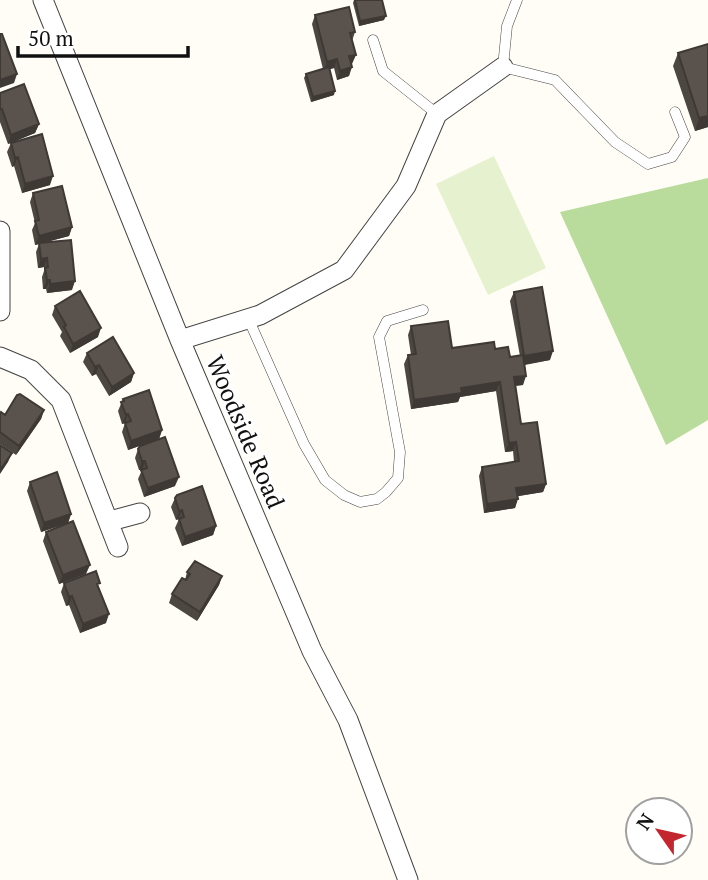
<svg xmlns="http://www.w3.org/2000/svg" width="708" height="880" font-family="'PT Serif',serif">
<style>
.forest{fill:#b9dc9c}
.pitch{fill:#e6f2cf}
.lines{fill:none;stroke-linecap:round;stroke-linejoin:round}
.lane-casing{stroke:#444;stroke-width:11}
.street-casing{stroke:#444;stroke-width:21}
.lane{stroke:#fff;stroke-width:10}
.street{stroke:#fff;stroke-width:19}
.wall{fill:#4d4742}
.shaded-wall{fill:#3f3936}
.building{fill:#5a524d;stroke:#3f3936;stroke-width:2}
.labels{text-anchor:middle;stroke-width:7;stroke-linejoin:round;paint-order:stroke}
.street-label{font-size:24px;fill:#111;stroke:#fff}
</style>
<rect width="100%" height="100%" fill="#fffdf5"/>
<path class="forest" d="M 708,178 L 708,420 L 666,445 L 560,212 Z"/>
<path class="pitch" d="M 494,156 L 546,268 L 488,295 L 436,184 Z"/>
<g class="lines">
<g class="lane-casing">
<path id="lane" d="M 517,0 L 507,26 L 503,67 L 555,80 L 615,142 L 648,164 L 672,157 L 685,137 L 675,112
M 373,40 L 383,71 L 437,114
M 248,318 L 304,444 L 325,480 L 344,495 L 360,502 L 377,499 L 386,492 L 398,478 L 400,452 L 379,337 L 387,321 L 423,310"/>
</g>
<g class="street-casing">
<path id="street" d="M 43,0 L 180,340 L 312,651 L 348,720 L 408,880
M 0,231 L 0,311
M 180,340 L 260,315 L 344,270 L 406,186 L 437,114 L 503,67
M 0,357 L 31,370 L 61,400 L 118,547
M 110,521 L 140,513"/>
</g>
<use href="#lane" class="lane"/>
<use href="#street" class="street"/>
</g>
<path class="wall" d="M 354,0 L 382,0 L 384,20 L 359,26 L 353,3 Z
M 315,15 L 355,32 L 352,41 L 352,64 L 351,64 L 349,76 L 337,80 L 334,68 L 329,69 L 334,95 L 311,102 L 304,78 L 306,74 L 323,69 L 312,24 Z
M 678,53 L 708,127 L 695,131 L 673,66 Z
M 0,93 L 39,124 L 35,133 L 8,144 L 0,122 Z
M 11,143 L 50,185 L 22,193 L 14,166 L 12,167 L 7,152 Z
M 33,193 L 72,227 L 69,236 L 42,243 L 72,290 L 47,293 L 46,289 L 43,289 L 42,277 L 44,271 L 44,267 L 38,268 L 36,252 L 39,244 L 35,245 L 32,230 L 35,223 L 30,202 Z
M 514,292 L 550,360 L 525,365 L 523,385 L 515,386 L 521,424 L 546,484 L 543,492 L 518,496 L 515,508 L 484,513 L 479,476 L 482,467 L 514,462 L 513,451 L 505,452 L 496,391 L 460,397 L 458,402 L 411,409 L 404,364 L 408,355 L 411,355 L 408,335 L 411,326 L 452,348 L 510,357 L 520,356 L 510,301 Z
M 55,306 L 98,337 L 70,353 L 60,336 L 62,332 L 52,315 Z
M 87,353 L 134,373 L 131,382 L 109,396 L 96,374 L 92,376 L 83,362 Z
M 123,399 L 162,430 L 159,439 L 128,450 L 122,432 L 125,423 L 122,424 L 118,411 Z
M 44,410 L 41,419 L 16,455 L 0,444 L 0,414 L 5,415 Z
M 138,449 L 175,486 L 144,497 L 138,479 L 142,470 L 139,470 L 135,458 Z
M 30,482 L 71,514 L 68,523 L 41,532 L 27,491 Z
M 175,498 L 216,526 L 213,535 L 182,546 L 175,528 L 179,519 L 176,520 L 171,507 Z
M 46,532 L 86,574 L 59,584 L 43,541 Z
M 187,572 L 222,576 L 219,585 L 197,621 L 169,603 L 172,594 L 185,580 Z
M 64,583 L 99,588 L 106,623 L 80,633 L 69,605 L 66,606 L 61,592 Z"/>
<path class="shaded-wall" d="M 386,16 L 384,20 L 359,26 L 360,21 Z
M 356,55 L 352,64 L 346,65 L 349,56 Z
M 337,59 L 334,68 L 324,71 L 327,62 Z
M 352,67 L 349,76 L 337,80 L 340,71 Z
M 17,74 L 14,83 L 0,88 L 0,80 Z
M 335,91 L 334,95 L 311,102 L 313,97 Z
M 708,116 L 708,127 L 695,131 L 699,118 Z
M 39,124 L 35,133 L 8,144 L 11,135 Z
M 18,157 L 14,166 L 12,167 L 15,158 Z
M 53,176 L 50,185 L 22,193 L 25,184 Z
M 72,227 L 69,236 L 35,245 L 39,236 Z
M 47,258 L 44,267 L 38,268 L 41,259 Z
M 47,280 L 50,280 L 46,289 L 43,289 Z
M 75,281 L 72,290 L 47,293 L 50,284 Z
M 101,328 L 98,337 L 70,353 L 73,344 Z
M 553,351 L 550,360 L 521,365 L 524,356 Z
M 99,365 L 96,374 L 92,376 L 95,367 Z
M 134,373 L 131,382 L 109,396 L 112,387 Z
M 526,376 L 523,385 L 511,386 L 514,377 Z
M 500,382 L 496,391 L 460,397 L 458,402 L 411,409 L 414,400 L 461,388 Z
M 44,410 L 41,419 L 16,455 L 19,446 Z
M 128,414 L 125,423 L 122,424 L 126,415 Z
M 162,430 L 159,439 L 128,450 L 131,441 Z
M 516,442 L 513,451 L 505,452 L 509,443 Z
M 12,453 L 8,462 L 0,474 L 0,470 Z
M 142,461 L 145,461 L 142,470 L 139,470 Z
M 179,477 L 175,486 L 144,497 L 148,488 Z
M 546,484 L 543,492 L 513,497 L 516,488 Z
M 518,499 L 515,508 L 484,513 L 487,504 Z
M 182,510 L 178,519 L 176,520 L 179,511 Z
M 71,514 L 68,523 L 41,532 L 44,523 Z
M 216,526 L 213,535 L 182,546 L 185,537 Z
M 90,565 L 86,574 L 59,584 L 63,575 Z
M 222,576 L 219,585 L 197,621 L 200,612 Z
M 72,596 L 69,605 L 66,606 L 69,597 Z
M 109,614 L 106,623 L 80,633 L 83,624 Z"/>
<path class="building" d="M 355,0 L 382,0 L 386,16 L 360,21 Z
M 349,7 L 355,32 L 350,33 L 356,55 L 349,56 L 352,67 L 340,71 L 337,59 L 327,62 L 315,15 Z
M 0,34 L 2,34 L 17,74 L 0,80 Z
M 708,44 L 708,116 L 699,118 L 678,53 Z
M 329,67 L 335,91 L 313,97 L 306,74 Z
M 24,84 L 39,124 L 11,135 L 2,109 L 0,110 L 0,93 Z
M 42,134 L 53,176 L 25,184 L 18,157 L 15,158 L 11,143 Z
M 62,186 L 72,227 L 39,236 L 35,221 L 39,220 L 33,193 Z
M 71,240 L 75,281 L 50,284 L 50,280 L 47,280 L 45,268 L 48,267 L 47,258 L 41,259 L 39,243 Z
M 542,287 L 553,351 L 524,356 L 514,292 Z
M 80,291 L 101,328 L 73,344 L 64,327 L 66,325 L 55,306 Z
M 448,321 L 452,348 L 494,342 L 495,349 L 508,347 L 510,357 L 523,355 L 526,376 L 514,377 L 521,424 L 537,422 L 546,484 L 516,488 L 518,499 L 487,504 L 482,467 L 519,461 L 516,442 L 509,443 L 500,382 L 461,388 L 462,393 L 414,400 L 408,355 L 416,354 L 411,326 Z
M 113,337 L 134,373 L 112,387 L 99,365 L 95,367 L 87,353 Z
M 149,390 L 162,430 L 131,441 L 125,423 L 131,421 L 128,414 L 126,415 L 121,402 L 124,401 L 123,399 Z
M 20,394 L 44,410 L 19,446 L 0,432 L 0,414 L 1,412 L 5,415 L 17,395 Z
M 165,437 L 179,477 L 148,488 L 141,470 L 147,468 L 145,461 L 142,461 L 138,449 L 140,446 Z
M 0,445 L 12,453 L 0,470 Z
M 57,472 L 71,514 L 44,523 L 30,482 Z
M 202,486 L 216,526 L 185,537 L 179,519 L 184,517 L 182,510 L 179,511 L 175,498 L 177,495 Z
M 73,521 L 90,565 L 63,575 L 46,532 Z
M 195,561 L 222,576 L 200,612 L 172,594 L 182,578 L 186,580 L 190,574 L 187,572 Z
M 96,571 L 100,583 L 97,584 L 109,614 L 83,624 L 72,596 L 69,597 L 64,583 Z"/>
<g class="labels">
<g class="street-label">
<text transform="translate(245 432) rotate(67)" y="8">Woodside Road</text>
</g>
</g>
<g transform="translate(659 831) rotate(304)"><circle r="33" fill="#ffffff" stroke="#a0a0a0" stroke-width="2"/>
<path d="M0-5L12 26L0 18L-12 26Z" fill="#c4262e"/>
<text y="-10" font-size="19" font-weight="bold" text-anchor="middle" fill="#111111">N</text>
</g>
<path d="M18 46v10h170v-10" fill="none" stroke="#111111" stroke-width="3.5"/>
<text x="28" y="46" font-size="21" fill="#111111" stroke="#ffffff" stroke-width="5" paint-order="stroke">50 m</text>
</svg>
